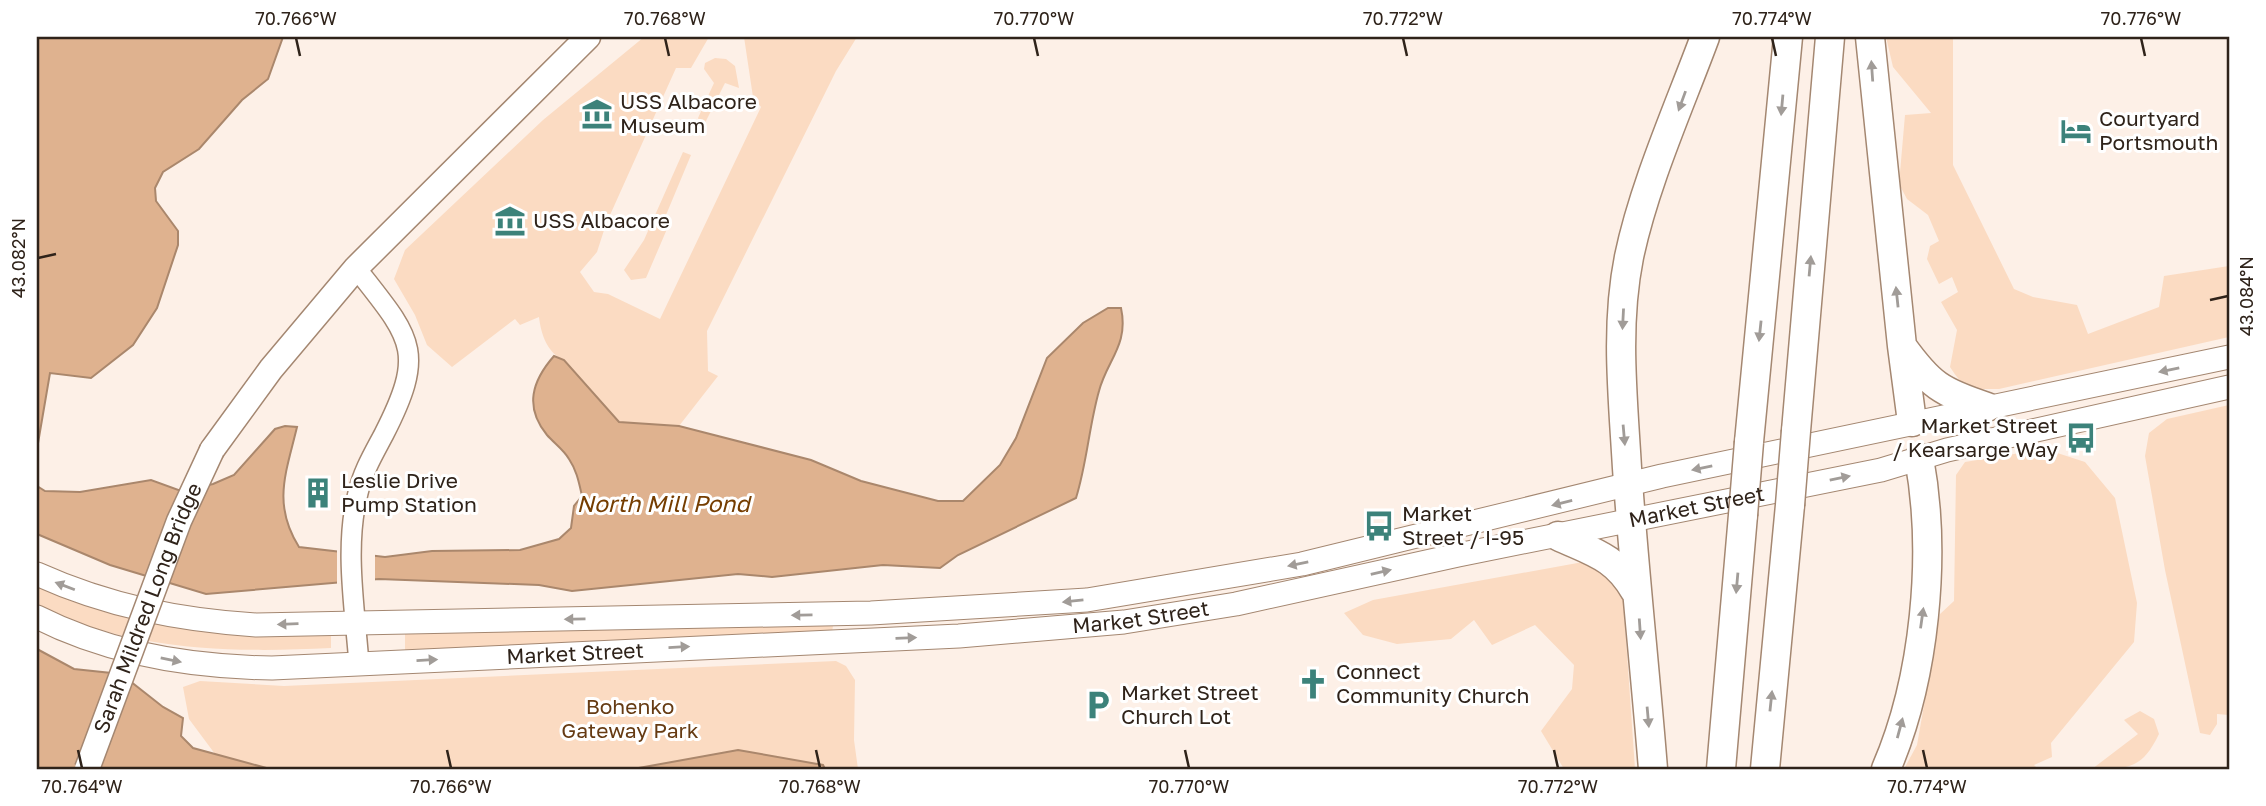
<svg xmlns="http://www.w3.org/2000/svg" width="2266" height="806" font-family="'Golos Text',sans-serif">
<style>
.green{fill:#fbdbc2}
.water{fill:#dfb28f;stroke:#aa876c;stroke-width:2}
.pier{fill:#fdf0e7}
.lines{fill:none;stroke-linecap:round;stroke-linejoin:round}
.tertiary-casing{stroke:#a48771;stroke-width:22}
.secondary-casing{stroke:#a48771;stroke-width:25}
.primary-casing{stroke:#a48771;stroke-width:27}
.motorway-casing{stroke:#a48771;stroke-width:31}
.tertiary{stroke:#fff;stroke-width:19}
.secondary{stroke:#fff;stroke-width:23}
.primary{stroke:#fff;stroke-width:24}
.motorway{stroke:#fff;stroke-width:28}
.primary-bridge-casing{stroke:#a48771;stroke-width:27;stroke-linecap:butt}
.motorway-bridge-casing{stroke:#a48771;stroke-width:31;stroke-linecap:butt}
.primary-bridge{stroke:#fff;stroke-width:24}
.motorway-bridge{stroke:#fff;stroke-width:28}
.oneway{fill:#a19c98}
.ticks{fill:none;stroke:#2f231a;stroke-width:2.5}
.labels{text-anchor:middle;stroke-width:6;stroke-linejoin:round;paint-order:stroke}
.poi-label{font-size:21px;fill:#2f231a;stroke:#fff;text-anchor:start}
.street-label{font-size:21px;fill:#2f231a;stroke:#fff}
.park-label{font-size:21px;fill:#663b13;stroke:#fff}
.water-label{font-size:23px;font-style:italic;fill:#753d00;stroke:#fff}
.neatline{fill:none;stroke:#2f231a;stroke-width:2.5}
.ticks-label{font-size:18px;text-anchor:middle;fill:#2f231a}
</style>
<rect width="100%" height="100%" fill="#fdf0e7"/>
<path class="green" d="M 644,37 L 709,37 L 691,68 L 676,68 L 606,224 L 597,252 L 580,272 L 594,292 L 608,294 L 660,319 L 761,107 L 753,97 L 744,37 L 857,37 L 836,71 L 707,331 L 708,371 L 718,376 L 679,426 L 619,422 L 564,360 C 547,353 541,334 539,317 L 520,325 L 515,319 L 452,367 L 427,345 L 415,315 L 394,279 L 405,250 L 543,120 Z
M 1886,37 L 1953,37 L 1953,165 L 2014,289 L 2033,297 L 2077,305 L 2088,334 L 2159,307 L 2164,276 L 2229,266 L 2229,337 L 1999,389 C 1972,389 1966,392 1950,367 L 1957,330 L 1941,302 L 1958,292 L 1952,277 L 1939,284 L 1927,259 L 1930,246 L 1939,241 L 1928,215 L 1907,199 L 1899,184 L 1905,115 L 1931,113 L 1893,67 Z
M 715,58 L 726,59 L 735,66 L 739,88 L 725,83 L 705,123 L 701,125 L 698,118 L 714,83 L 704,69 L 705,63 Z
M 683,152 L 691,155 L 661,227 L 667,229 L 646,278 L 631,280 L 624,270 L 644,240 Z
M 2229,405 L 2229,715 L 2217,714 L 2217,724 L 2210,735 L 2200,733 L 2165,570 L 2145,456 L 2149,433 L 2167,419 Z
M 2045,449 L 2085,462 L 2115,498 L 2137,603 L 2134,642 L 2051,743 L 2052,757 L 2034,765 L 2038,769 L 1904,769 L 1917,745 L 1940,614 L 1954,601 L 1956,475 L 1965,462 Z
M 1583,562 L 1600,572 L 1623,596 L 1635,769 L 1564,769 L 1541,731 L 1572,689 L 1574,665 L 1535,625 L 1492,645 L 1474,620 L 1451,639 L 1397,644 L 1363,635 L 1344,613 L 1373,600 Z
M 37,581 L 331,633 L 331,648 C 231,653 128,651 37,605 Z
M 817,624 L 833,626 L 832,632 L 405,652 L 405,631 Z
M 836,661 L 846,666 L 855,680 L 854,740 L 858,769 L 825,769 L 822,765 L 738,750 L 633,769 L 270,769 L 215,754 L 189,719 L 183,687 L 200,681 L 284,686 Z
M 2140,711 L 2154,719 L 2159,734 C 2142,769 2129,769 2092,769 L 2138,734 L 2124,720 Z"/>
<path class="water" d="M 37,37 L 283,37 L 268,79 L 242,100 L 199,149 L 163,172 L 155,188 L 156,201 L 178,231 L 178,245 L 157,308 L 133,345 L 91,378 L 50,373 L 37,449 Z
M 1108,308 L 1121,308 C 1129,345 1107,360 1099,391 C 1089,426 1087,463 1076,498 L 958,555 L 940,568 L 883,565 L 772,577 L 738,574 L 572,591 L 539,585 L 379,579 L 206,594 L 110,565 L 37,534 L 37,486 L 45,491 L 80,492 L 151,480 L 181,491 L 213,484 L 234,475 L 275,429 L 285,426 L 297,427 C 286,473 272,504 299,547 L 385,557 L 432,551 L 520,550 L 559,539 L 571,528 L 574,506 L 582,496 C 579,483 577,471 569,459 C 564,450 554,443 547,435 C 524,407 532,381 554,356 L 564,360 L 619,422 L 679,426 L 811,460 L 861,481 L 938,501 L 963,501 L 1000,465 L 1016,438 L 1047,358 L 1083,323 Z
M 37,649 L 74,669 L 121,674 L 163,707 L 183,718 L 181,736 L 193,748 L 270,769 L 37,769 Z
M 738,750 L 823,765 L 825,769 L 633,769 Z"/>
<path class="pier" d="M 337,549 L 375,553 L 375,583 L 337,584 Z"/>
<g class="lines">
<g class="tertiary-casing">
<path id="tertiary" d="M 356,268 C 411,338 427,350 384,434 C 374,453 363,471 358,493 C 344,547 355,609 359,664"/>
</g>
<g class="secondary-casing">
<g id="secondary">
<path d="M 37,574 C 108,606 179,620 256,625 L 871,613 L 1087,600 L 1302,564 L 1662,476 L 2229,357"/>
<path id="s1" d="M 37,617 C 110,654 191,667 272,668 L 959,636 L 1124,622 L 1236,604 L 1458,555 L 1881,470 L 1947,450 L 2229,387"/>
</g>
</g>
<g class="primary-casing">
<path id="primary" d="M 212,450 L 271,369 L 356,268 L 588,37"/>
</g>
<g class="motorway-casing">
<path id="motorway" d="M 1870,37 L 1902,346 C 1930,385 1941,392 1987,407
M 1902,346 L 1912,422
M 1796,431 L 1830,37
M 1749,442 L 1788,37
M 1558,536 C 1592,552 1615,556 1635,591
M 1653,769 C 1645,669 1634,569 1627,468 C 1623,398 1615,327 1629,257 C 1644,185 1679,107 1705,37
M 1721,769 L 1743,515
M 1765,769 L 1790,505
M 1886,769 C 1925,679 1937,555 1919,458"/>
</g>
<use href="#tertiary" class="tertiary"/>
<use href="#secondary" class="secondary"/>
<use href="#primary" class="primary"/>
<use href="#motorway" class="motorway"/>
<g class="primary-bridge-casing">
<g id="primary-bridge">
<path id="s2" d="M 87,769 L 179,521 L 212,450"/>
</g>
</g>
<g class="motorway-bridge-casing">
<path id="motorway-bridge" d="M 1790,505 L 1796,431
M 1743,515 L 1749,442"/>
</g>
<use href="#primary-bridge" class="primary-bridge"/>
<use href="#motorway-bridge" class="motorway-bridge"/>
</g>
<defs><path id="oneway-solid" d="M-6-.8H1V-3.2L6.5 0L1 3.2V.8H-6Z" transform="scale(1.75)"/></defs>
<g class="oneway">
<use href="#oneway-solid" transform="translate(1872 71) rotate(-94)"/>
<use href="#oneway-solid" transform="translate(1682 101) rotate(110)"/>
<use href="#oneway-solid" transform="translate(1782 105) rotate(95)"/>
<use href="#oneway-solid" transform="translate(1810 266) rotate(-85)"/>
<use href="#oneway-solid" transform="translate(1897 297) rotate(-96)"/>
<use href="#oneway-solid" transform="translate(1623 319) rotate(93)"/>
<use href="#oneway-solid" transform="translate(1760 331) rotate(96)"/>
<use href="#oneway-solid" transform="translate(2169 370) rotate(168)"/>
<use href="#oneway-solid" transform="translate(1624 435) rotate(85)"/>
<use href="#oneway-solid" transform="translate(1702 468) rotate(168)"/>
<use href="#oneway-solid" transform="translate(1840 478) rotate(-12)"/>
<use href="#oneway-solid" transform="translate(1562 503) rotate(166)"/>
<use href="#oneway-solid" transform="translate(1298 564) rotate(168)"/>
<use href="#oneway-solid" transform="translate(1381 572) rotate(-13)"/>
<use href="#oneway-solid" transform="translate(1737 583) rotate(95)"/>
<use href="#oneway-solid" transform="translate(65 586) rotate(-159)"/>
<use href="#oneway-solid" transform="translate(1073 601) rotate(174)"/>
<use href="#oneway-solid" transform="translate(802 615) rotate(179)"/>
<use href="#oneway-solid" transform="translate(1922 618) rotate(-82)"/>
<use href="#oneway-solid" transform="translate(575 619) rotate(179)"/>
<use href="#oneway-solid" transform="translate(288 624) rotate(178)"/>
<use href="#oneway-solid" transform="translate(1640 629) rotate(86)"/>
<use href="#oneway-solid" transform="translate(906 638) rotate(-2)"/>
<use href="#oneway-solid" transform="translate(679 647) rotate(-3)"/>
<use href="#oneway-solid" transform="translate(171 660) rotate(11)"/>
<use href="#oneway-solid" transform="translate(427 660) rotate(-3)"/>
<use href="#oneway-solid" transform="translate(1771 701) rotate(-84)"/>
<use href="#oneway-solid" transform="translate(1648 717) rotate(85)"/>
<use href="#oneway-solid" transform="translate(1900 728) rotate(-75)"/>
</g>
<path class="ticks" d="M 296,38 L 300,56M 665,38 L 669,56M 1034,38 L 1038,56M 1403,38 L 1407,56M 1772,38 L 1776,56M 2141,38 L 2145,56M 38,258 L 56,254M 2210,300 L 2228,296M 78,750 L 82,768M 447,750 L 451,768M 816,750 L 820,768M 1185,750 L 1189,768M 1554,750 L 1558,768M 1923,750 L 1927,768"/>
<defs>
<g id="museum-bare" transform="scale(2.415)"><path d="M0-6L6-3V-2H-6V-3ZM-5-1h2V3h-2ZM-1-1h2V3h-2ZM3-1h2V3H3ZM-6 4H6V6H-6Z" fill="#3c827a" stroke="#fff" stroke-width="2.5" paint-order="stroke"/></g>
<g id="hotel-bare" transform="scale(2.415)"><path d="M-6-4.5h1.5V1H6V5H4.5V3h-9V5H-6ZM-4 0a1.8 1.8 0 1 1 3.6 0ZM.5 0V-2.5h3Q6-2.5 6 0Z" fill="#3c827a" stroke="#fff" stroke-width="2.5" paint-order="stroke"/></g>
<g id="bus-bare" transform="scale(2.415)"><path d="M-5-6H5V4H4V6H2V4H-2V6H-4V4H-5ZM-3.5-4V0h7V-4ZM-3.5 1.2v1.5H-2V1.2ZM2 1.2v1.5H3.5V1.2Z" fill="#3c827a" stroke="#fff" stroke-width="2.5" paint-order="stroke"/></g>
<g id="building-bare" transform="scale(2.415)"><path d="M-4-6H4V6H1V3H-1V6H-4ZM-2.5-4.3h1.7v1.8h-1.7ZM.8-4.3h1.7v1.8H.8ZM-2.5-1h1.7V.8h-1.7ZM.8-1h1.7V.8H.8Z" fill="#3c827a" stroke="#fff" stroke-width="2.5" paint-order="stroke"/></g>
<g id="church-bare" transform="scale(2.415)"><path d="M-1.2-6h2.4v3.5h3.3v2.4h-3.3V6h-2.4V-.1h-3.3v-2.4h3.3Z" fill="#3c827a" stroke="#fff" stroke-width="2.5" paint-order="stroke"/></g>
<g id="parking-bare" transform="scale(2.415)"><path d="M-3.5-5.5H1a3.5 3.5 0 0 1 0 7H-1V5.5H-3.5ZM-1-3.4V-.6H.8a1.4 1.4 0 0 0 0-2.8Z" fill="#3c827a" stroke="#fff" stroke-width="2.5" paint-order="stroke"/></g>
</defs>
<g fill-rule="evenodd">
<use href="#museum-bare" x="597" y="114"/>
<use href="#hotel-bare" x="2076" y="131"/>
<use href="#museum-bare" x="510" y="221"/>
<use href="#bus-bare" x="2081" y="438"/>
<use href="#building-bare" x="318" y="493"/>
<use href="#bus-bare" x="1379" y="526"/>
<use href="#church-bare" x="1313" y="684"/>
<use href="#parking-bare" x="1098" y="705"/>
</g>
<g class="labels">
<g class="poi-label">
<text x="620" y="109">USS Albacore<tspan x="620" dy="24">Museum</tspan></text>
<text x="2099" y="126">Courtyard<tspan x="2099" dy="24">Portsmouth</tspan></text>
<text x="533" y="228">USS Albacore</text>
<text x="2058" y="433" text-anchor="end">Market Street<tspan x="2058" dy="24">/ Kearsarge Way</tspan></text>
<text x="341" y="488">Leslie Drive<tspan x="341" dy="24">Pump Station</tspan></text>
<text x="1402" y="521">Market<tspan x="1402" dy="24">Street / I-95</tspan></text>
<text x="1336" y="679">Connect<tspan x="1336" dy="24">Community Church</tspan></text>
<text x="1121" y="700">Market Street<tspan x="1121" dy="24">Church Lot</tspan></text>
</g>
<g class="street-label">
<text dy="7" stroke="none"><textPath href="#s1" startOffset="1680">Market Street</textPath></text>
<text dy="7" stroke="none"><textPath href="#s2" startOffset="172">Sarah Mildred Long Bridge</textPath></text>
<text dy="7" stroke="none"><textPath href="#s1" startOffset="1113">Market Street</textPath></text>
<text dy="7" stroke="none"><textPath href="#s1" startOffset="546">Market Street</textPath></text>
</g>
<g class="park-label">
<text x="630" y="714">Bohenko<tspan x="630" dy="24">Gateway Park</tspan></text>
</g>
<g class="water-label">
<text x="663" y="512">North Mill Pond</text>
</g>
</g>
<rect width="2266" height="806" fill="none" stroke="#ffffff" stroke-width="77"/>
<rect x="38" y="38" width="2190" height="730" class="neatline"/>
<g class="ticks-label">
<text x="296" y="25">70.766°W</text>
<text x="665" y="25">70.768°W</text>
<text x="1034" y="25">70.770°W</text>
<text x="1403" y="25">70.772°W</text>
<text x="1772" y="25">70.774°W</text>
<text x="2141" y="25">70.776°W</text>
<text transform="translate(19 258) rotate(-90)" y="6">43.082°N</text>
<text transform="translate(2247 296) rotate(-90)" y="6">43.084°N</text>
<text x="82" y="793">70.764°W</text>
<text x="451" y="793">70.766°W</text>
<text x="820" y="793">70.768°W</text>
<text x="1189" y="793">70.770°W</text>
<text x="1558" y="793">70.772°W</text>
<text x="1927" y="793">70.774°W</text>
</g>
</svg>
